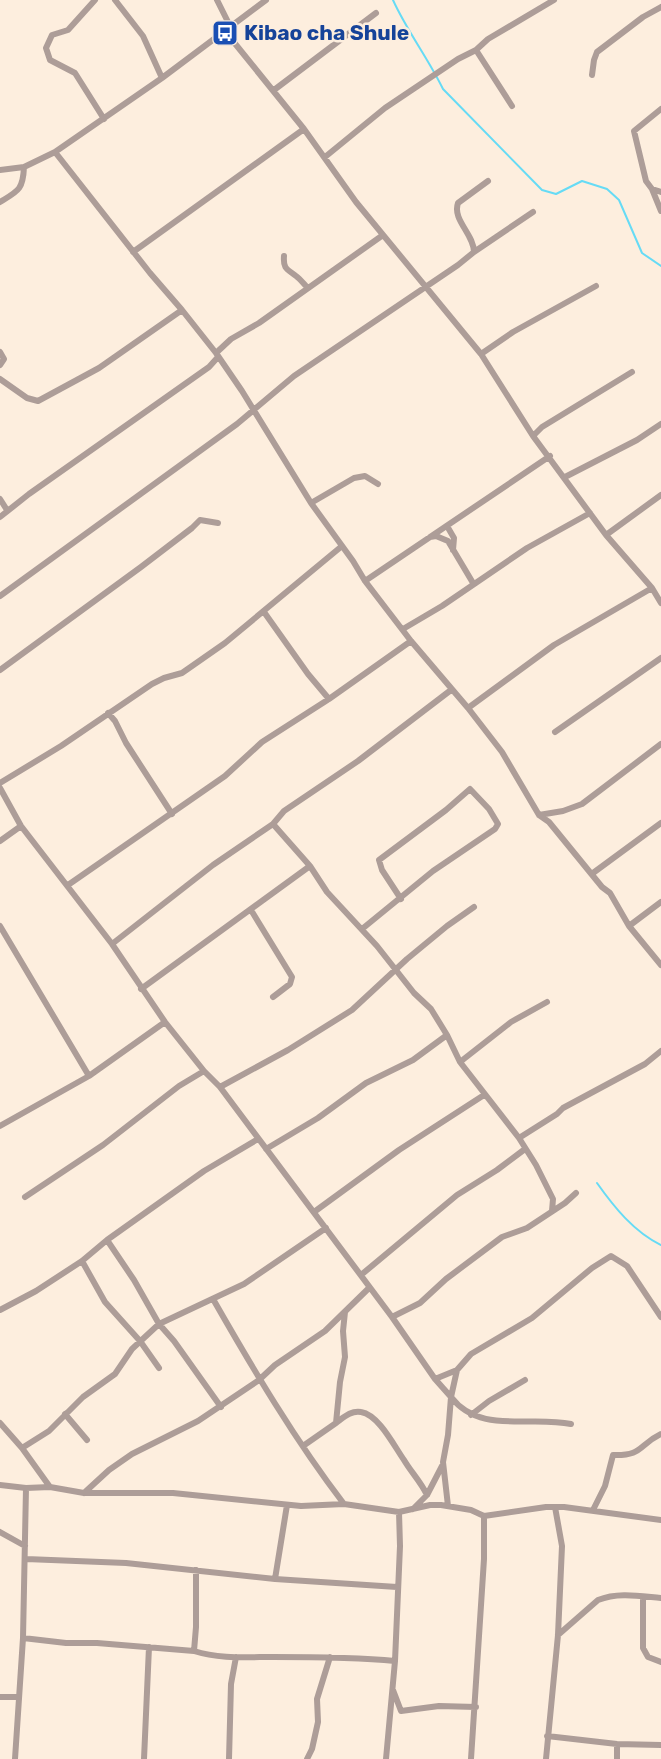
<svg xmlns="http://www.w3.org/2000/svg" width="661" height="1759" font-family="Rubik,sans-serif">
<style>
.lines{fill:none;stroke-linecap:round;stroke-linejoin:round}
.stream{stroke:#66dbf5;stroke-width:2}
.street{stroke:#ad9d98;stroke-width:6}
.labels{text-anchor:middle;stroke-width:5;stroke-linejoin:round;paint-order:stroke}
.transit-label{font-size:21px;font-weight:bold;fill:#164399;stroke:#fdeede;text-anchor:start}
</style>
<rect width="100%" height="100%" fill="#fdeede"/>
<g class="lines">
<path class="stream" d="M 393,0 C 407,31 428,58 443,89 L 542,190 L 556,194 L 582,181 L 607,189 L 619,200 L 642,253 L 661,266
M 597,1183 C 614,1207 634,1232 661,1245"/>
<path class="street" d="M 95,0 L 68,30 L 52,35 L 46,48 L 50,60 L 75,73 L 104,119
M 115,0 L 143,36 L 162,78
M 217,0 L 230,26
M 224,30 L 304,129 L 356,202 L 481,354 L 533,436 L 606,535 L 652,588 L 661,603
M 476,50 L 512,106
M 592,75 L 594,60 L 597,52 L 643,17 L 661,7
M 274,90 L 376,13
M 661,109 L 634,131 L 646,181 L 652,189 L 661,192
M 55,152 L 150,273 L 182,310 L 216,353 L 242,391 L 311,503 L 353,561 L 365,581 L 411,641 L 468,708 L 502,752 L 539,815 L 549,822 L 602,887 L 610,893 L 629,926 L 661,965
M 325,157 L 385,108 L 458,59 L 476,50 L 488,39 L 554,0
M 0,170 L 24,167 L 55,152 L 162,78 L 266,0
M 652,189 L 661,211
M 0,202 C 18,191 23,190 24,167
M 133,252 L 304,129
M 474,252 L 533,212
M 284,256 C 283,269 287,269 296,276 C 300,279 304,284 307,287
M 0,352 L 4,359 L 0,365
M 216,353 L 231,339 L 259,323 L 383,235
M 481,354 L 513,332 L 596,286
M 0,379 L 27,398 L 38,401 L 99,368 L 182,310
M 533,436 L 542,427 L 632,372
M 565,477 L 637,440 L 661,424
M 0,499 L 7,510
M 311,503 L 354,478 L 365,476 L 378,484
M 0,517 L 29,494 L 209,367 L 218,357
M 447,526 L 454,538 L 453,550
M 606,535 L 661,495
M 430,537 L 436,536 L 448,541 L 473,583
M 365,581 L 550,456
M 0,596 L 237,424 L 294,376 L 458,265 L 474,252 C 474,234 452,220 458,203 L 488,181
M 264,612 L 308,674 L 329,699
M 403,629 L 442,606 L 527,548 L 590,513
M 0,670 L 141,567 L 192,528 L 200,520 L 218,523
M 468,708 L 554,645 L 652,588
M 108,713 L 115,721 L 126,743 L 172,814
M 555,732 L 661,658
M 0,783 L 61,746 L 152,684 L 164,678 L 182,673 L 225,643 L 342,546
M 0,788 L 21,826 L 112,944 L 165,1022 L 204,1071 L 220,1087 L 392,1317 L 435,1379 L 451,1397 L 448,1435 L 443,1462 L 448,1506
M 539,815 L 563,811 L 582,804 L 661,744
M 273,824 L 310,866 L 327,892 L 377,946 L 414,993 L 431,1009 L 447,1035 L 460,1062 L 519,1138 L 536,1165 L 553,1199 L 552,1211
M 0,841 L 21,826
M 593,873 L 661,823
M 68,885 L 225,776 L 262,742 L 329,699 L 411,641
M 251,910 L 292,977 L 290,984 L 273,997
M 0,926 L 89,1076
M 629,926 L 661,902
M 362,929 L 433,871 L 495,829 L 498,824 L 489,809 L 470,789 L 446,810 L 379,860 L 382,870 L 401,899
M 112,944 L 213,865 L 273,824 L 284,811 L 358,761 L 451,690
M 141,989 L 310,866
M 460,1062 L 511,1022 L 547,1002
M 220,1087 L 288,1050 L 352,1010 L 407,959 L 447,926 L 474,907
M 0,1126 L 89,1076 L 165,1022
M 519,1138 L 557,1114 L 563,1108 L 645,1064 L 661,1051
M 266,1149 L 318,1118 L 366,1083 L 413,1060 L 447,1035
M 25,1197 L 103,1145 L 179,1086 L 204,1071
M 314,1212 L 399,1150 L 484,1095
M 107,1240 L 134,1280 L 159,1324 L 174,1341 L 221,1407
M 82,1261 L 105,1302 L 140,1341 L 159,1368
M 361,1275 L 457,1195 L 497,1170 L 525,1149
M 213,1299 C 253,1369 295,1440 344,1504
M 0,1310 L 36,1291 L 82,1261 L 107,1240 L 204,1171 L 258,1139
M 392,1317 L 420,1303 L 446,1279 L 502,1237 L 527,1228 L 565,1203 L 576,1193
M 457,1370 L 451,1397 C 480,1435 530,1415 571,1424
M 435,1379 L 457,1370 L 471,1354 L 532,1318 L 592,1268 L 611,1256 L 627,1266 L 661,1317
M 65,1414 L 87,1440
M 471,1415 L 489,1401 L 525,1380
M 0,1423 L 22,1448 L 50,1487
M 336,1423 C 343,1418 351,1410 361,1412 C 379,1415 394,1446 404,1460 C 411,1472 421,1482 427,1495
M 303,1446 L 336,1423 L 340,1382 L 345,1357 L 343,1331 L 345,1312
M 22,1448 L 49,1431 L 83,1397 L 115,1374 L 132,1349 L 159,1324 L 244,1284 L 326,1228
M 0,1485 L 26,1488 L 50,1487 L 84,1493 L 173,1493 L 301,1506 L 344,1504 L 399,1512 L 430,1505 L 441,1505 L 471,1510 L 484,1516 L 484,1559 L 471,1759
M 84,1493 L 109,1470 L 132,1454 L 198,1421 L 259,1380 L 275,1365 L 325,1331 L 369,1288
M 413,1509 L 427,1495 L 442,1466
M 593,1510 L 605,1486 L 613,1455 C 643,1456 638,1445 661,1434
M 484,1516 L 546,1507 L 564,1507 L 661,1520
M 0,1532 L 25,1546
M 26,1559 L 126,1563 L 275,1579 L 397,1587
M 275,1579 L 287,1505
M 643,1597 L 643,1648 L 648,1657 L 661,1662
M 558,1635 L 598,1600 C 618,1592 639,1596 661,1598
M 23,1638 L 66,1643 L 97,1643 L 194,1651 C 219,1659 246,1657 273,1657 C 314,1657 354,1657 395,1661
M 194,1651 L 196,1627 L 196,1570
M 393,1690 L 401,1711 L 439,1706 L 476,1707
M 0,1697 L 19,1697
M 547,1736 L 617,1744 L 661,1745
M 15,1759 L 23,1638 L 26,1488
M 144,1759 L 149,1647
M 229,1759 L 231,1684 L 236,1657
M 307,1759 L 312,1749 L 318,1722 L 317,1699 L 330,1657
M 386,1759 L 395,1661 L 400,1546 L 399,1512
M 546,1759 L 558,1635 L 562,1546 L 555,1507
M 617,1759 L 617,1744"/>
</g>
<defs>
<g id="bus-square" transform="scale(1.35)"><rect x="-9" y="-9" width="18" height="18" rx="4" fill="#1a4fb4" stroke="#fdeede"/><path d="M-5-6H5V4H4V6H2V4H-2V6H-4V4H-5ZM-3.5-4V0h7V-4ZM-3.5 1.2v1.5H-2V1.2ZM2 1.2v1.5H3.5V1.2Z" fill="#fff"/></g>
</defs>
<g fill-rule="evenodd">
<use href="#bus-square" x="225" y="33"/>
</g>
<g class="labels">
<g class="transit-label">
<text x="244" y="40">Kibao cha Shule</text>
</g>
</g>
</svg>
